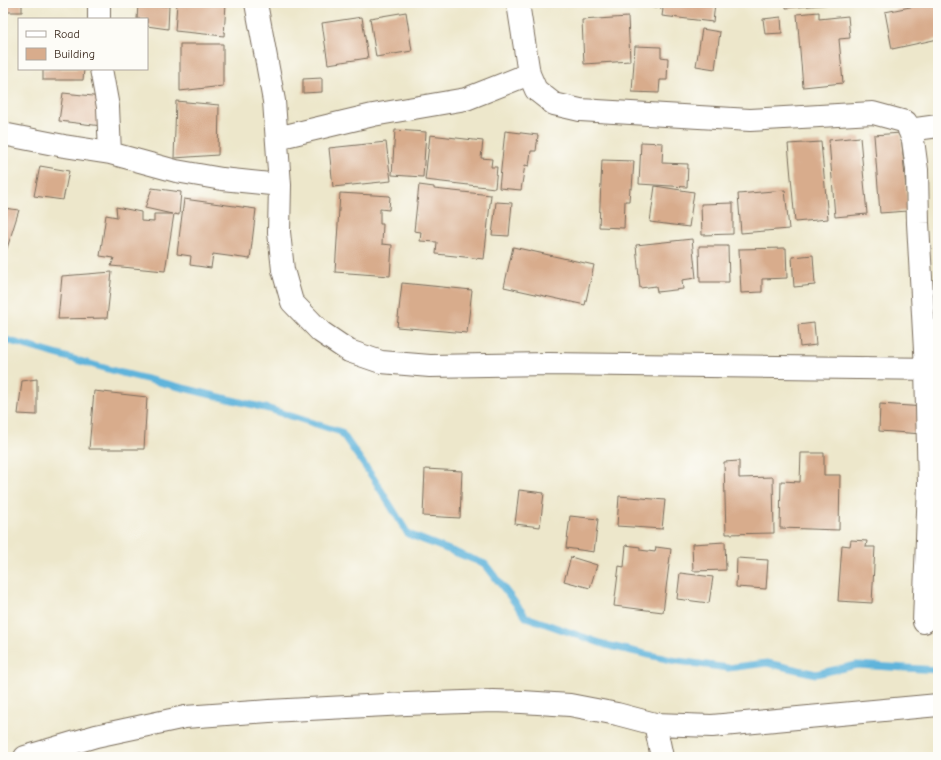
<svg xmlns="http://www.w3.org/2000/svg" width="941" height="760" font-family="'Comic Neue',sans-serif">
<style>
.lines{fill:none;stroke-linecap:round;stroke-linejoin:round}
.stream{stroke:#5eb4db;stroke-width:7}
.building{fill:#d8ac8c}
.minor-casing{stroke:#796c5b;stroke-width:24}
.minor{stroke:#fff;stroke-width:22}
</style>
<rect width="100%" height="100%" fill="#fdfcf7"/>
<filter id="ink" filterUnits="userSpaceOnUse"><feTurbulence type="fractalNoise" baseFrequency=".025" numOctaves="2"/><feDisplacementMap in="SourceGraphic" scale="8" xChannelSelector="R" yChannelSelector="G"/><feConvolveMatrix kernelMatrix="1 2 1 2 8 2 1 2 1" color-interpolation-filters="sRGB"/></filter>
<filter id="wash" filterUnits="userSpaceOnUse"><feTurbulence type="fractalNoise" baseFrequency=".012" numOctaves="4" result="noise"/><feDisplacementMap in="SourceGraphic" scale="16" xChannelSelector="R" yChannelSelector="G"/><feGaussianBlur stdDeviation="0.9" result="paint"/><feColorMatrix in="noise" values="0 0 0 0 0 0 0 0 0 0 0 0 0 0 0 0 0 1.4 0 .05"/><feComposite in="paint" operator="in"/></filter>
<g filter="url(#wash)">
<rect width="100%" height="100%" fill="#ede7cb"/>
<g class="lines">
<path class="stream" d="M 3,339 L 122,373 L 269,409 L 341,432 L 374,479 L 408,534 L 485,564 L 526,617 L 606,645 L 671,660 L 728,668 L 767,663 L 816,674 L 857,665 L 938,670"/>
</g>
<g id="blocks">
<path class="building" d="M 3,3 L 22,3 L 22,12 L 3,12 Z
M 177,3 L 226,3 L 224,36 L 175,31 Z
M 596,3 L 633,3 L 633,5 L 596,4 Z
M 640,3 L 715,3 L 713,22 L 662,16 L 663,9 L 639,6 Z
M 786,3 L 833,3 L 833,4 L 786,8 Z
M 930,3 L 938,3 L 938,39 L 892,49 L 885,12 Z
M 138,5 L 169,6 L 168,29 L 147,26 L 147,19 L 137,19 Z
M 406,12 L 412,51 L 376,57 L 370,18 Z
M 819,12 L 819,19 L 848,16 L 850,38 L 839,39 L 843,83 L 803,87 L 797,14 Z
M 362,17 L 368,58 L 328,64 L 322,23 Z
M 628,17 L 630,61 L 584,64 L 582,20 Z
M 781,17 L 782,33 L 765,34 L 763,19 Z
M 702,29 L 720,32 L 715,69 L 696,66 Z
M 180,44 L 223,44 L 223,86 L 180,91 Z
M 635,46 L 661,47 L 661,57 L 668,58 L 667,80 L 660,80 L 659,93 L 632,92 Z
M 43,69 L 84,69 L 83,80 L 43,80 Z
M 322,78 L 322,92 L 303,93 L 303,79 Z
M 63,93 L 103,97 L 102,126 L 59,121 Z
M 176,101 L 219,105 L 218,155 L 174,158 Z
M 395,130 L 426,132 L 423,177 L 392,175 Z
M 505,131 L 538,135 L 536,151 L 531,151 L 529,166 L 525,165 L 521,190 L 499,188 Z
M 901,133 L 908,211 L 880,213 L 874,135 Z
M 430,135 L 483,141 L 481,158 L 492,159 L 491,167 L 497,167 L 495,188 L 425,180 Z
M 860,137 L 867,214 L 835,217 L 829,140 Z
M 386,142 L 391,181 L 333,187 L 329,148 Z
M 641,142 L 663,143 L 662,163 L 688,164 L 687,187 L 639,184 Z
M 821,142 L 828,219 L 795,222 L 788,144 Z
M 602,160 L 634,161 L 632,189 L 630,188 L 629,201 L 625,201 L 624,228 L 599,227 Z
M 40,166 L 69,171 L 63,200 L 34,196 Z
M 419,185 L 434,187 L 434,189 L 491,195 L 484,259 L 436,254 L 437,242 L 420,241 L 421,232 L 414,231 Z
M 655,186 L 694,192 L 689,227 L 650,222 Z
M 152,188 L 181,192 L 179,215 L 174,214 L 165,271 L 111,266 L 114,258 L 100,256 L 106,215 L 117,217 L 116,207 L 141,212 L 141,221 L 154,222 L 154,214 L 172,214 L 145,208 Z
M 785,190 L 789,229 L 741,233 L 738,194 Z
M 340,193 L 390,196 L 389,210 L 380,209 L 380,224 L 383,224 L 382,244 L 392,245 L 390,276 L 335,272 Z
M 184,199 L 256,209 L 250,259 L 213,254 L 211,268 L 190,265 L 191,256 L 177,254 Z
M 496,202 L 512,203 L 509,236 L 492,235 Z
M 733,203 L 733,234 L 702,235 L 701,204 Z
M 3,208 L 19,210 L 3,261 Z
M 692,239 L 696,278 L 682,280 L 683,289 L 657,292 L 656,286 L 640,288 L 636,245 Z
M 699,246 L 728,246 L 729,282 L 700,282 Z
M 513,247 L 594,265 L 585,305 L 504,287 Z
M 786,248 L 787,278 L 762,279 L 762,292 L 741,293 L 739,249 Z
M 813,255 L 815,285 L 794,287 L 792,257 Z
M 112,272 L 107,318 L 58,319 L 62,276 Z
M 402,283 L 472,290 L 467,333 L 397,327 Z
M 814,323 L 816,345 L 800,347 L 798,325 Z
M 37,379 L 37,415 L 18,414 L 22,381 Z
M 94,391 L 147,397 L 144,449 L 89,449 Z
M 880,404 L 925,407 L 923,434 L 879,431 Z
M 801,453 L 824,453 L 824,475 L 840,475 L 839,530 L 780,528 L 781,481 L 800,482 Z
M 739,461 L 739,478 L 773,477 L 774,533 L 726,534 L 724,462 Z
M 425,469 L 462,471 L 460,518 L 423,516 Z
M 519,490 L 544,493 L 540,527 L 515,524 Z
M 619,496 L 665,500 L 662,529 L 617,526 Z
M 570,516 L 598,519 L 594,552 L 566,548 Z
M 851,540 L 867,541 L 866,547 L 875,547 L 872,603 L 838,601 L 842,545 L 850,546 Z
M 725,542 L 726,570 L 693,571 L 692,544 Z
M 626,545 L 640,547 L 640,550 L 655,552 L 656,547 L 671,549 L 663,612 L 614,606 L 619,566 L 624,567 Z
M 571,557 L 597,565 L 590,588 L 564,581 Z
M 737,558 L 768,560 L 766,589 L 736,587 Z
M 680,573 L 713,577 L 709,603 L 677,599 Z"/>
</g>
</g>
<g filter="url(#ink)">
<use href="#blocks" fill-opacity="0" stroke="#796c5b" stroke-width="1"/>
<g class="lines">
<g class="minor-casing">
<path id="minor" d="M 99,3 L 99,19
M 256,3 L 274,101 L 280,185 L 279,232 L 283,270 L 292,302 L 321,332 L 349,351 L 381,362 L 430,366 L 548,364 L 938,369
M 518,3 L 529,74 L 536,90 L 554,104 L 580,110 L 750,120 L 873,113 L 906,122 L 913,140 L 917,170 L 918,223 L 926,369 L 929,484 L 924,622
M 101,69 L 108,107 L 110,153
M 909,130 L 938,126
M 3,134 L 64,146 L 110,153 L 176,171 L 222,179 L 280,185
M 277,138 L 373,115 L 466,99 L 529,74
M 655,724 L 662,757
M 25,757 L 96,736 L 185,717 L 269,711 L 406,704 L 493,701 L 522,702 L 570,705 L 617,714 L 655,724 L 712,726 L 938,705"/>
</g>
<use href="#minor" class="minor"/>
</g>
</g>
<rect width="941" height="760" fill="none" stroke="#fdfcf7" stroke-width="16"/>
<rect x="18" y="18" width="130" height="52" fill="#fdfcf7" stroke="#afa8a0"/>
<rect x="26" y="31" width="20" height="6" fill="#ffffff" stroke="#afa8a0"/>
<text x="54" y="38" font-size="12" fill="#3b2a1e">Road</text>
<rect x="26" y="48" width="20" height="12" fill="#d8ac8c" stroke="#afa8a0"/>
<text x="54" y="58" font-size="12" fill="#3b2a1e">Building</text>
</svg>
